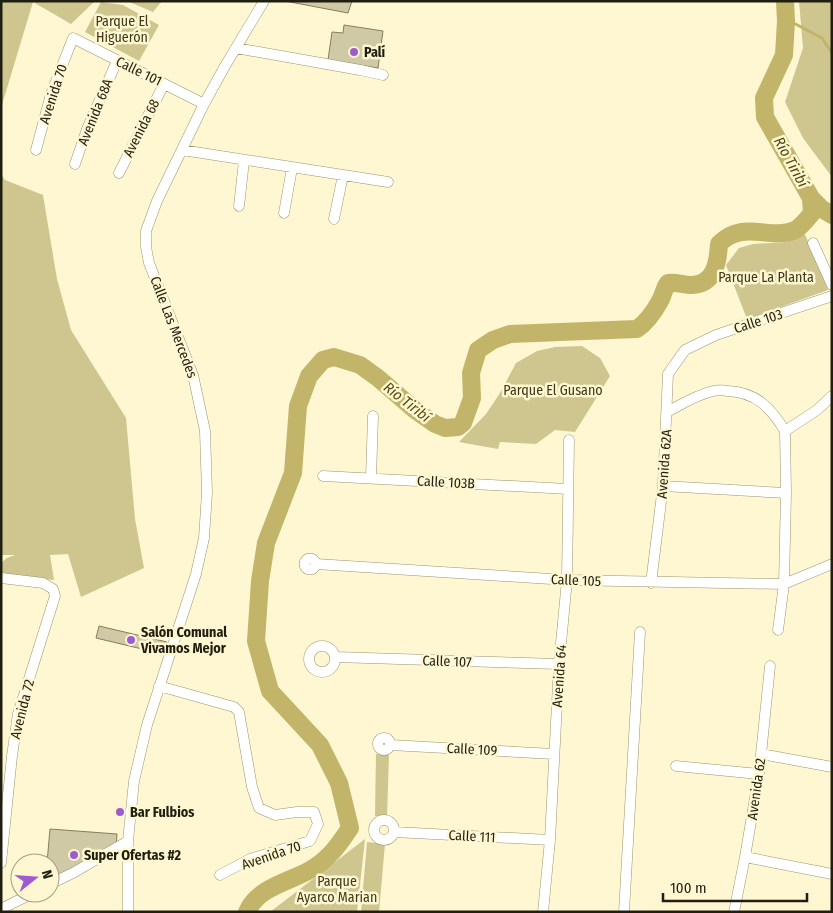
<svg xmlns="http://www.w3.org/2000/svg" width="833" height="913" font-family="'Fira Sans Condensed',sans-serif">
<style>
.green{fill:#cfc58f}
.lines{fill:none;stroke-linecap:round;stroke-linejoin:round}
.stream{stroke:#c2b469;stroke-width:3}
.river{stroke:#c2b469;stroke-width:18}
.building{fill:#d0c9a5;stroke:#847e5c}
.minor-casing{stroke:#9b9472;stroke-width:11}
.minor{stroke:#fff;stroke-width:10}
.poi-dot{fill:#9f5bd0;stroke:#fef7d1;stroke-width:2}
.labels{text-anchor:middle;stroke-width:5;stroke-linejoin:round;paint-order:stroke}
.park-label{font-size:14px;fill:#3f3917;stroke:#fef7d1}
.poi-label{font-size:14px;font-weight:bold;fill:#201e10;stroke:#fef7d1;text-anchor:start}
.street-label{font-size:14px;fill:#201e10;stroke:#fef7d1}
.water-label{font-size:15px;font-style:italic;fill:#53480d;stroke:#fef7d1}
</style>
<rect width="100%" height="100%" fill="#fef7d1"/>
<path class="green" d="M 1,1 L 95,1 L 71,24 L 33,2 L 1,108 Z
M 127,1 L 162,1 L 153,12 Z
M 799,1 L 832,1 L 832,177 L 803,138 L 785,102 L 803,48 Z
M 101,2 L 123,5 L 159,25 L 139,61 L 85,32 Z
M 1,174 L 5,180 L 43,195 L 57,279 L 71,330 L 126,418 L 135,519 L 144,568 L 81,597 L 68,554 L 50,555 L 54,580 L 1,575 L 1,563 L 7,558 L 15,555 L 1,555 Z
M 805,234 L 828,290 L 747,319 L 726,265 L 739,248 L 753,244 L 786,242 Z
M 582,346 L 600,358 L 610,376 L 575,432 L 555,430 L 536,444 L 500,442 L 498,449 L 459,442 L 486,414 L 500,393 L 516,363 L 537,351 L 555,347 Z
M 376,754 L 389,755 L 387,817 L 375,816 Z
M 365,839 L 357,912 L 270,912 Z
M 367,842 L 385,844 L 379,912 L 361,912 Z"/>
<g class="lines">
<path class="stream" d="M 786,19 L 822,38 L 832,53"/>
<path class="river" d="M 811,198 L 822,209 L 832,215
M 247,912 C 258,887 289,882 310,870 C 329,859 338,846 350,828 L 339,783 L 320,745 L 270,691 L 256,641 L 260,581 L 266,543 L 293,473 L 298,406 L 309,376 L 323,360 L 334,357 L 360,365 L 378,378 L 415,410 L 435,424 L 445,428 L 458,427 L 463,423 L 472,398 L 471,373 L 478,350 L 493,340 L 510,334 L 637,329 C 647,322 654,312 660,301 C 664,294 663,290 668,283 C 676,282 684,285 692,285 C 715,284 718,262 719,244 C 743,219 770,241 795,230 C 802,226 807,219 812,213 L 811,198 L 765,117 L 764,98 L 784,55 L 786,21 L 785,1"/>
</g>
<path class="building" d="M 285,1 L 352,1 L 348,13 Z
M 344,25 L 383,31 L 378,68 L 328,60 L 332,32 L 343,33 Z
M 99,626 L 167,642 L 163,654 L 96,638 Z
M 50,829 L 117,834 L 116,847 L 50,879 L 50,863 L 47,863 Z"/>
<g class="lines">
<g class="minor-casing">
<path id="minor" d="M 236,48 L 360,70 L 383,75
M 36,150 L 51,94 L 73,38 L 204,104
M 182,150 L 388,182
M 75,164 L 87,129 L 117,61
M 119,173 L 164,84
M 239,206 L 244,161
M 284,213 L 292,168
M 334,219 L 343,175
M 813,243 L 832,285
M 667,412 C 682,404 696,395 713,391 C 717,390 723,390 728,391 C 756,392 771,408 785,431
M 785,431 L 817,410 L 832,396
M 323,476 L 568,489
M 371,478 L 373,416
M 663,486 L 786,493
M304.5 564a5.5 5.5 0 1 1 11 0a5.5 5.5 0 1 1-11 0Z
M 316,564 L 567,580 L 784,584 L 832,564
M 1,578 L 43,583 L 53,589 L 55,596 L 18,714 L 12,756 L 1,863
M 651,583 L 663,486 L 668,374 L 685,350 L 716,335 L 832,296
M 778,630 L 784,584 L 786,493 L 785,431
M309 659a13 13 0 1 1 26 0a13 13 0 1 1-26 0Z
M 335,657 L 559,664
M 159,686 L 234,707 L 239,712 L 252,787 L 259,808 L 275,815 L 297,812 L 314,812 L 318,824 L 310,841 L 250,859 L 220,875
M378 744a6 6 0 1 1 12 0a6 6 0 1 1-12 0Z
M 390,745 L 554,754
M 761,754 L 832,767
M 676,766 L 759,774
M374 830a10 10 0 1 1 20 0a10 10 0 1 1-20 0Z
M 394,832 L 550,840
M 745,857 L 832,874
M 50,884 L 73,873 L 128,841
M 1,909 L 33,893
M 128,912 L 128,841 L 134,781 L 147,725 L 196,574 L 204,538 L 207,493 L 205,431 L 193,375 L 149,263 L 146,247 L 146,231 L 157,201 L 204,104 L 225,66 L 264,1
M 543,912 L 550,840 L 559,664 L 567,580 L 569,440
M 624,912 L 640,632
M 734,912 L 745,857 L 759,774 L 770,666"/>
</g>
<use href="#minor" class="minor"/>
</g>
<g class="poi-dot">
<circle cx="354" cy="52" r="5"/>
<circle cx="131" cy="640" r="5"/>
<circle cx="120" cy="812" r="5"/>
<circle cx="74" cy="855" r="5"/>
</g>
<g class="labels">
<g class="park-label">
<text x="122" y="26">Parque El<tspan x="122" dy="16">Higuerón</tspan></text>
<text x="766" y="282">Parque La Planta</text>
<text x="553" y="395">Parque El Gusano</text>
<text x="337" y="886">Parque<tspan x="337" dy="16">Ayarco Marian</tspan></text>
</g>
<g class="poi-label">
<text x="364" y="57">Palí</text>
<text x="141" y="637">Salón Comunal<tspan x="141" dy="16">Vivamos Mejor</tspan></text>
<text x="130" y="817">Bar Fulbios</text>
<text x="84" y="860">Super Ofertas #2</text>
</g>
<g class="street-label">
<text transform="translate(139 71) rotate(26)" y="5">Calle 101</text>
<text transform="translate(53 94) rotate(-72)" y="5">Avenida 70</text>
<text transform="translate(95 112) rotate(-68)" y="5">Avenida 68A</text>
<text transform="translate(141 128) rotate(-63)" y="5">Avenida 68</text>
<text transform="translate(758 321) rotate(-18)" y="5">Calle 103</text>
<text transform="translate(174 327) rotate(69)" y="5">Calle Las Mercedes</text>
<text transform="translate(664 464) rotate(-86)" y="5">Avenida 62A</text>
<text transform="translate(446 482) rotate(3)" y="5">Calle 103B</text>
<text transform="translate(576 580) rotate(2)" y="5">Calle 105</text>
<text transform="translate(447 661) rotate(2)" y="5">Calle 107</text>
<text transform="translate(559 676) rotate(-86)" y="5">Avenida 64</text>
<text transform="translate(22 709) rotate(-76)" y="5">Avenida 72</text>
<text transform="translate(472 749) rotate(3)" y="5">Calle 109</text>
<text transform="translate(756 789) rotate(-82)" y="5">Avenida 62</text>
<text transform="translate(472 836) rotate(3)" y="5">Calle 111</text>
<text transform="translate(271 855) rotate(-19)" y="5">Avenida 70</text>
</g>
<g class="water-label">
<text transform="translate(791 162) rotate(61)" y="5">Río Tiribí</text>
<text transform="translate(407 402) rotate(38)" y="5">Río Tiribí</text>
</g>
</g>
<rect width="833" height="913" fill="none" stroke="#201e10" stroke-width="5"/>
<g transform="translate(35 878) rotate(73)"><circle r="24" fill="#fef7d1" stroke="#a5a084"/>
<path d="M0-4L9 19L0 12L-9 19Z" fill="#9f5bd0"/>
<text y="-8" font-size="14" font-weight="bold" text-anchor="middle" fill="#201e10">N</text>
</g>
<path d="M663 893v8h144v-8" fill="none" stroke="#201e10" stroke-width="2.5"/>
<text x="670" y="893" font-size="15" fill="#201e10" stroke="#fef7d1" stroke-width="4" paint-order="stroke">100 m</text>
</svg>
